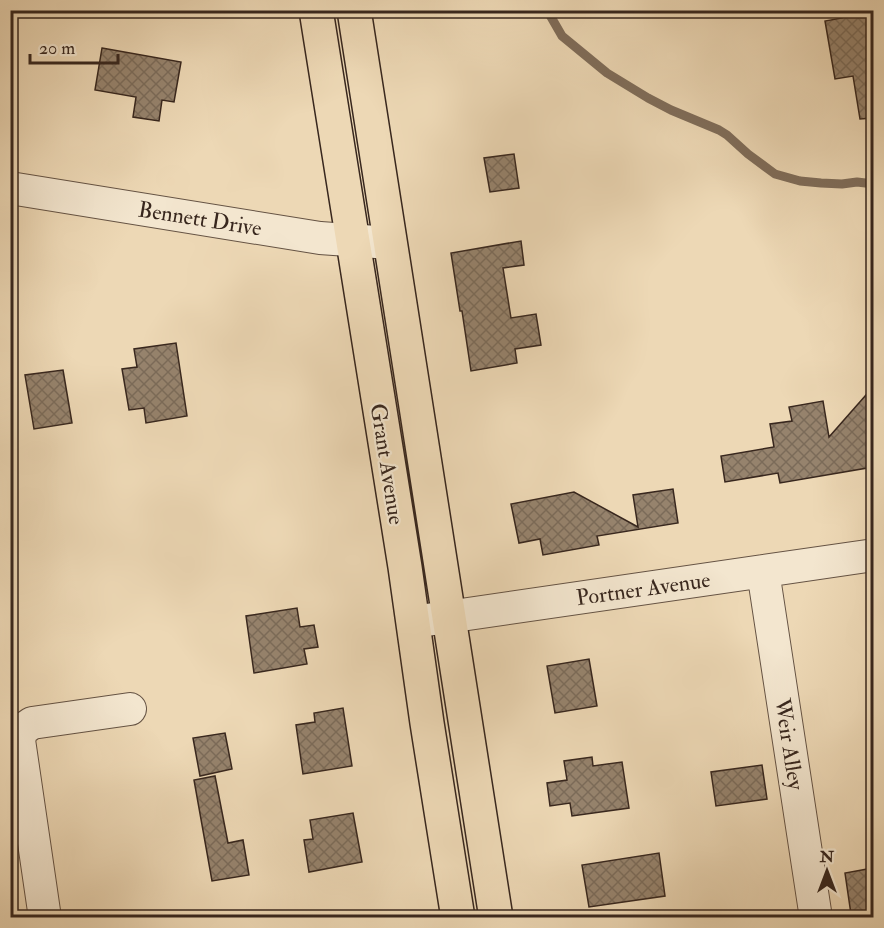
<svg xmlns="http://www.w3.org/2000/svg" width="884" height="928" font-family="'IM FELL Double Pica',serif">
<style>
.lines{fill:none;stroke-linecap:round;stroke-linejoin:round}
.stream{stroke:#7f6d5a;stroke-width:9}
.building{fill:url(#building-cross-hatch);stroke:#38271e;stroke-width:1.5}
.minor-casing{stroke:#655344;stroke-width:34}
.major-casing{stroke:#38271e;stroke-width:36}
.minor{stroke:#f3e6cf;stroke-width:32}
.major{stroke:#edd8b5;stroke-width:33}
.labels{text-anchor:middle;stroke-width:4.5;stroke-linejoin:round;paint-order:stroke}
.street-label{font-size:22px;fill:#38271e;stroke:#f3e6cf}
</style>
<defs>
<pattern id="building-cross-hatch" width="8" height="8" patternUnits="userSpaceOnUse" patternTransform="scale(1.5)"><rect width="8" height="8" fill="#96836d"/><path d="M0 0l8 8M0 8l8-8" fill="none" stroke="#7b6b59"/></pattern>
</defs>
<rect width="100%" height="100%" fill="#edd8b5"/>
<filter id="stains"><feTurbulence type="fractalNoise" baseFrequency=".00333" numOctaves="4"/><feColorMatrix values="0 0 0 0 .2 0 0 0 0 .09 0 0 0 0 .02 0 0 0 .5 -.17"/></filter>
<radialGradient id="worn" r=".72"><stop offset=".6" stop-color="#630" stop-opacity="0"/><stop offset="1" stop-color="#630" stop-opacity=".3"/></radialGradient>
<g class="lines">
<path class="stream" d="M 547,10 L 562,36 L 607,73 L 648,98 L 671,110 L 719,130 L 727,135 L 748,154 L 775,174 L 800,181 L 821,183 L 842,184 L 857,182 L 874,184"/>
</g>
<path class="building" d="M 841,10 L 866,10 L 867,14 L 873,13 L 873,118 L 860,119 L 853,76 L 835,79 L 825,21 L 842,18 Z
M 102,48 L 181,62 L 174,102 L 162,100 L 159,121 L 133,117 L 136,97 L 95,90 Z
M 514,154 L 519,188 L 490,192 L 484,158 Z
M 521,241 L 524,265 L 503,268 L 511,318 L 536,314 L 541,345 L 515,349 L 517,363 L 471,371 L 462,311 L 460,311 L 451,253 Z
M 176,343 L 187,416 L 146,423 L 144,408 L 129,410 L 122,369 L 137,367 L 134,349 Z
M 63,370 L 72,423 L 34,429 L 25,375 Z
M 873,387 L 873,467 L 780,483 L 778,473 L 725,482 L 721,456 L 774,447 L 770,424 L 792,421 L 789,407 L 823,401 L 829,437 Z
M 673,489 L 678,523 L 597,536 L 599,545 L 543,555 L 540,539 L 519,543 L 511,504 L 574,492 L 638,527 L 633,495 Z
M 297,608 L 300,627 L 314,625 L 318,647 L 304,649 L 307,664 L 254,673 L 246,616 Z
M 589,659 L 597,706 L 555,713 L 547,666 Z
M 343,708 L 352,766 L 303,774 L 296,725 L 315,722 L 314,713 Z
M 225,733 L 232,769 L 200,776 L 193,738 Z
M 592,757 L 593,766 L 622,762 L 629,808 L 572,816 L 570,803 L 550,806 L 547,783 L 567,780 L 564,761 Z
M 762,765 L 767,799 L 716,806 L 711,772 Z
M 215,776 L 228,843 L 243,840 L 249,875 L 212,881 L 194,780 Z
M 353,813 L 362,862 L 309,872 L 304,840 L 313,839 L 310,820 Z
M 659,853 L 665,896 L 589,907 L 582,865 Z
M 873,868 L 873,910 L 851,914 L 845,873 Z"/>
<g class="lines">
<g class="minor-casing">
<path id="minor" d="M 10,188 L 320,238 L 390,243
M 763,571 L 816,918
M 413,622 L 874,555
M 45,918 L 19,740 L 22,730 L 32,723 L 130,709"/>
</g>
<g class="major-casing">
<path id="major" d="M 316,10 L 405,567 L 427,723 L 458,918
M 354,10 L 496,918"/>
</g>
<use href="#minor" class="minor"/>
<use href="#major" class="major"/>
</g>
<g class="labels">
<g class="street-label">
<text transform="translate(200 218) rotate(9)" y="8">Bennett Drive</text>
<text transform="translate(388 464) rotate(81)" y="8">Grant Avenue</text>
<text transform="translate(643 588) rotate(-8)" y="8">Portner Avenue</text>
<text transform="translate(790 744) rotate(81)" y="8">Weir Alley</text>
</g>
</g>
<rect width="884" height="928" fill="none" stroke="#edd8b5" stroke-width="36"/>
<rect x="12" y="12" width="860" height="904" fill="none" stroke="#38271e" stroke-width="3"/>
<rect x="18" y="18" width="848" height="892" fill="none" stroke="#38271e" stroke-width="1.5"/>
<g transform="translate(827 871)" stroke="#f3e6cf" stroke-width="4.5" paint-order="stroke">
<path d="M0-4.5L10 22L0 15L-10 22Z" fill="#38271e"/>
<text y="-9" font-size="16" font-weight="bold" text-anchor="middle" fill="#38271e">N</text>
</g>
<path d="M30 54v9h88v-9" fill="none" stroke="#38271e" stroke-width="3"/>
<text x="39" y="54" font-size="18" fill="#38271e" stroke="#f3e6cf" stroke-width="4.5" paint-order="stroke">20 m</text>
<rect width="100%" height="100%" filter="url(#stains)"/>
<rect width="100%" height="100%" fill="url(#worn)"/>
</svg>
